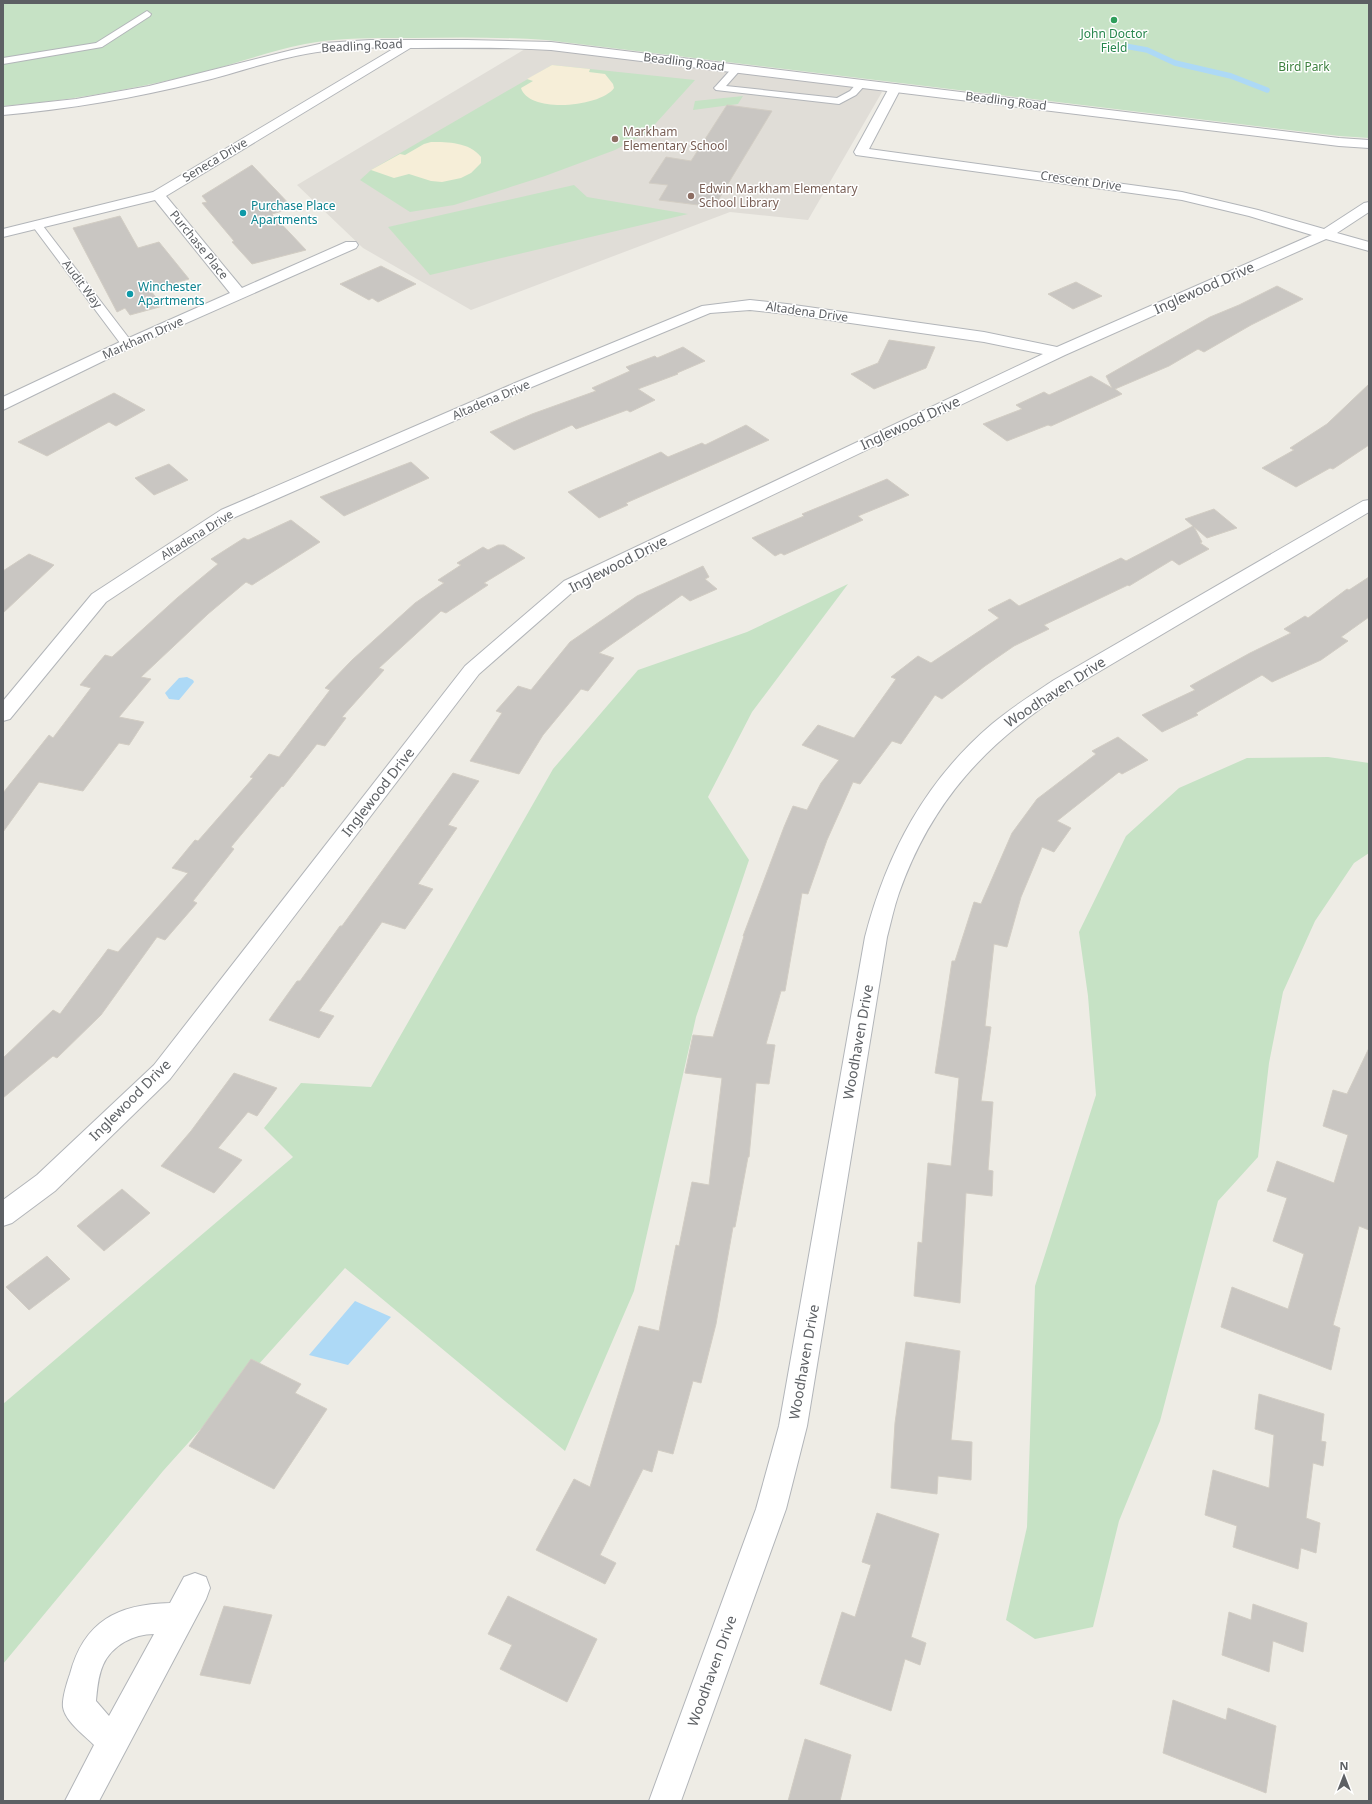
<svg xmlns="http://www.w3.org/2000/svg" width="1372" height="1804" font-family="'Noto Sans',sans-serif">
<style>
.education{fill:#e0ddd7}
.green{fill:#c6e2c5}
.sand{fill:#f6eed8}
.water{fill:#add9f6}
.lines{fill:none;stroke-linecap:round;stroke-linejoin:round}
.stream{stroke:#add9f6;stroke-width:5.5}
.building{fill:#c9c6c2;stroke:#d2cdc4}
.lane-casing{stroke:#b2b5b9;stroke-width:2}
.street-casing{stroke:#b2b5b9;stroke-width:2}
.secondary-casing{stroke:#b2b4b8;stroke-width:2}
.lane{fill:#fff;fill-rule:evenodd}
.street{fill:#fff;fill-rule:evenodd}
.secondary{fill:#fff;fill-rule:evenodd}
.leisure-dot{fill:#2e9e5b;stroke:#fff;stroke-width:1.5}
.education-dot{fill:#8d6e63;stroke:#fff;stroke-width:1.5}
.culture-dot{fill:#0f9aa8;stroke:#fff;stroke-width:1.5}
.labels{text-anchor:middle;stroke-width:3;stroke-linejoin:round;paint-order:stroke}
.far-leisure-label{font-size:12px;fill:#27864d;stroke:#fff}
.far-street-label{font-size:12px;fill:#5d6064;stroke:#fff}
.far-park-label{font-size:12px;fill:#3f8140;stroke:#fff}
.far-education-label{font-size:12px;fill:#785e54;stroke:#fff;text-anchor:start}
.far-culture-label{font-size:12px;fill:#0d838f;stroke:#fff;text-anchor:start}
.street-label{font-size:14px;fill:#5d6064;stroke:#fff}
</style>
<rect width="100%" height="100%" fill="#eeece5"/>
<path class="education" d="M 525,49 L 549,50 L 876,89 L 882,92 L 808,220 L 730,212 L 471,310 L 363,248 L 297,185 Z"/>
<path class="green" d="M 3,3 L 1369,3 L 1369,138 L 1339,136 L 546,40 C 502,37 458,37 413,38 C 377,38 341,37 305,44 C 266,52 229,66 191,75 C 129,90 66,101 3,106 Z
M 552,65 L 695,80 L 647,133 L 615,150 L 545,176 L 454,205 L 410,212 L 360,180 L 371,170 Z
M 743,96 L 738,104 L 693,110 L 695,101 Z
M 574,185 L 587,197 L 688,214 L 430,275 L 388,227 Z
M 848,584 L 752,712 L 708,797 L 749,860 L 696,1017 L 634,1291 L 565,1451 L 345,1268 L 163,1471 L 3,1664 L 3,1404 L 293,1157 L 264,1128 L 301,1083 L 371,1087 L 553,769 L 638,670 L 747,632 Z
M 1328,757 L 1369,763 L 1369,853 L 1354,863 L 1315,921 L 1283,992 L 1269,1063 L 1258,1157 L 1218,1201 L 1160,1421 L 1119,1521 L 1093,1627 L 1035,1639 L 1006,1620 L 1027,1527 L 1035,1286 L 1096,1095 L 1088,996 L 1079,932 L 1126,836 L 1179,788 L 1247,758 Z"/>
<path class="sand" d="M 552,65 L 590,69 L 589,72 L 605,74 L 613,84 L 614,88 C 601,107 529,114 521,88 L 533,81 L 527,79 Z
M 431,142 C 448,142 469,142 481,157 L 481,163 L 471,173 L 461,178 L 442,182 L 431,181 L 409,174 L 394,178 L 371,170 L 400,154 L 405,155 L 424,144 Z"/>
<path class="water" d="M 187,677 L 193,680 L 194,682 L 179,700 L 169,699 L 165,693 L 179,678 Z
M 355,1301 L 391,1317 L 348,1365 L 309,1355 Z"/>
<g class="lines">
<path class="stream" d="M 1125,46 L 1147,50 L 1175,63 L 1231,76 L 1267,90"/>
</g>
<path class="building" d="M 727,105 L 772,111 L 714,207 L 659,200 L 668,185 L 649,183 L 666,157 L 691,161 Z
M 252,165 L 293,208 L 272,214 L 306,250 L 252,264 L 232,242 L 234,241 L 202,203 L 207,202 L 202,196 Z
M 120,216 L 138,248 L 159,242 L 189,279 L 150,290 L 163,306 L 130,315 L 125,308 L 117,312 L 73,228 Z
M 381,266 L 416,284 L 378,302 L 372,298 L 369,300 L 340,284 Z
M 1076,282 L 1102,296 L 1073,309 L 1048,294 Z
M 1277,286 L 1303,299 L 1251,325 L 1204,352 L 1198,349 L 1169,366 L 1115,389 L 1122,394 L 1051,426 L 1048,425 L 1007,441 L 983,424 L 1022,409 L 1016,405 L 1044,392 L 1049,395 L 1091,376 L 1112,388 L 1106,376 L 1210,317 L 1239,305 Z
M 889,340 L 935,347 L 926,368 L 874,389 L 851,374 L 878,363 Z
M 683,347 L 705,361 L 677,373 L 678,374 L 638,389 L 655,400 L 630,412 L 627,410 L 576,429 L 572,425 L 514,450 L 490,432 L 532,414 L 596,391 L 592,388 L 630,371 L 626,367 L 655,356 L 657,358 Z
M 1369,384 L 1369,445 L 1333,469 L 1330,468 L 1296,487 L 1262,468 L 1294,450 L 1290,448 L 1327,424 Z
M 114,393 L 145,410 L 116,426 L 109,422 L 47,456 L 18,442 Z
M 746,425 L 769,440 L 626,503 L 628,505 L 599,518 L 568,492 L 661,452 L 668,457 L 702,443 L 705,445 Z
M 411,462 L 429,478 L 344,516 L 320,497 Z
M 169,464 L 188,480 L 154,495 L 135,478 Z
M 887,479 L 909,495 L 858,516 L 863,520 L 784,555 L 781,553 L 775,556 L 752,538 L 804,516 L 802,514 Z
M 1214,509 L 1237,528 L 1207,538 L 1194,527 L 1202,542 L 1200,543 L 1209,549 L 1179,565 L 1172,560 L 1129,586 L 1128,585 L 1044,625 L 1049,629 L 1014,646 L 985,666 L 942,699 L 935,695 L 901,744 L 892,741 L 860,784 L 853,782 L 827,840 L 808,894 L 802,893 L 785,991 L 781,991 L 766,1044 L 775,1045 L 769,1084 L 756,1083 L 749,1157 L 748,1157 L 735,1227 L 733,1227 L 716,1324 L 701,1383 L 693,1381 L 673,1454 L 658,1450 L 652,1472 L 643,1469 L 600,1555 L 616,1563 L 605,1584 L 536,1550 L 574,1479 L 590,1487 L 639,1326 L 659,1331 L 676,1245 L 679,1246 L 692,1182 L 709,1185 L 722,1078 L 685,1073 L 693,1035 L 713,1037 L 744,936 L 743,936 L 784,827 L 793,806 L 807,810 L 821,783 L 839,760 L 802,745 L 818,725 L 854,738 L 896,679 L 891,677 L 918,656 L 931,663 L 999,618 L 988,610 L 1010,599 L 1019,606 L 1121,558 L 1126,561 L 1193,526 L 1185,519 Z
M 291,520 L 320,542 L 252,585 L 246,582 L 208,614 L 141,677 L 151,679 L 119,717 L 144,722 L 129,745 L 119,743 L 83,791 L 39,782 L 3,832 L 3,793 L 49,735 L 53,738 L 91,688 L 80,685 L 105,655 L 112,657 L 177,598 L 218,564 L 211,559 L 244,538 L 248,540 Z
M 498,545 L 504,545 L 525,558 L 484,583 L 488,585 L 446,613 L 441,611 L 379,668 L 384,670 L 342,717 L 346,718 L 325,746 L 317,744 L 283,787 L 282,786 L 231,847 L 234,849 L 193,901 L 197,903 L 165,940 L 157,937 L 101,1015 L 57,1058 L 53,1056 L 3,1098 L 3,1058 L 53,1010 L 60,1014 L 108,949 L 118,952 L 188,873 L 172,868 L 195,840 L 198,841 L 253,778 L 250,777 L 269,754 L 279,757 L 330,690 L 325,688 L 352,660 L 415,603 L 444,583 L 438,580 L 461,565 L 457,563 L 483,547 L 488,550 Z
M 29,554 L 54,565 L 3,613 L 3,571 Z
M 703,566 L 709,577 L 705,579 L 717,589 L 690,601 L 682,595 L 599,653 L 614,658 L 588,691 L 581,689 L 543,735 L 519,774 L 470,761 L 502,713 L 496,711 L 518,686 L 531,690 L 570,642 L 637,596 Z
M 1369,577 L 1369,617 L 1341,637 L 1348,641 L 1321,660 L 1272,682 L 1262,675 L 1196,713 L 1198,715 L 1162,732 L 1142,715 L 1195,690 L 1190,686 L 1250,653 L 1291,633 L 1284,629 L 1305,616 L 1308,618 L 1347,589 L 1349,590 Z
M 1118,737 L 1148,760 L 1122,774 L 1119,772 L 1057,821 L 1071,828 L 1054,852 L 1042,847 L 1021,897 L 1007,947 L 994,944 L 985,1026 L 991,1027 L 981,1101 L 993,1102 L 988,1170 L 993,1171 L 992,1196 L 966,1193 L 960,1303 L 914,1296 L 918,1242 L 922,1243 L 928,1163 L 951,1166 L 959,1078 L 935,1073 L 952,961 L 955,961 L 974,902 L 981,904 L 1012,833 L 1037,799 L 1096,754 L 1092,751 Z
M 453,773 L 479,781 L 448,825 L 457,828 L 418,884 L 433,889 L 405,929 L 382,922 L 319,1011 L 334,1016 L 319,1038 L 269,1020 L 297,981 L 300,981 L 340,926 L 342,926 Z
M 1369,1048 L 1369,1230 L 1359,1226 L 1333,1325 L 1340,1328 L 1331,1370 L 1221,1327 L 1232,1287 L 1288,1309 L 1304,1254 L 1273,1241 L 1287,1198 L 1267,1191 L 1277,1161 L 1334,1183 L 1348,1135 L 1323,1126 L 1333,1090 L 1347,1094 Z
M 234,1073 L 277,1088 L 257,1116 L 248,1112 L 218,1148 L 242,1160 L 214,1193 L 161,1166 L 191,1131 Z
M 122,1189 L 150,1213 L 104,1251 L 77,1226 Z
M 47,1256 L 70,1279 L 29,1310 L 6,1287 Z
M 906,1342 L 960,1351 L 951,1440 L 972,1442 L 971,1480 L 938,1476 L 937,1494 L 891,1488 L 895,1423 Z
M 251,1359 L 301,1384 L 295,1393 L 327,1409 L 274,1489 L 189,1446 Z
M 1259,1394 L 1324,1414 L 1321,1441 L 1326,1442 L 1323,1466 L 1313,1463 L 1306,1518 L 1320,1523 L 1316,1553 L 1301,1548 L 1298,1569 L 1233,1547 L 1237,1526 L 1205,1515 L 1213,1470 L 1269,1488 L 1274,1435 L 1255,1429 Z
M 877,1513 L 939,1534 L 911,1637 L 926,1643 L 920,1665 L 905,1659 L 891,1711 L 820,1684 L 842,1612 L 855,1617 L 871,1565 L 862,1562 Z
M 508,1596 L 597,1639 L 567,1702 L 500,1669 L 512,1645 L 488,1634 Z
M 1253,1604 L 1307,1623 L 1303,1652 L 1273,1641 L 1269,1672 L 1222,1655 L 1229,1612 L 1251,1620 Z
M 224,1606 L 272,1615 L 250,1684 L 200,1675 Z
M 1173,1700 L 1226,1720 L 1228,1708 L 1276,1726 L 1266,1793 L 1163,1753 Z
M 805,1739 L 851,1755 L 840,1801 L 788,1801 Z"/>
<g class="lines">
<g class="lane-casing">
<path id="lane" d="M 147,11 L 151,14 L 150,16 L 102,47 L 3,64 L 3,58 L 96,43 Z
M 737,65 L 742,68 L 726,86 L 837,98 L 850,91 L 858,82 L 861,81 L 866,84 L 856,95 L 839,104 L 716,90 L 714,88 L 716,86 L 734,66 Z
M 36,221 L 40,222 L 131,341 L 133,344 L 131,347 L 123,347 L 31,224 Z"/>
</g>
<g class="street-casing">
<path id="street" d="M 408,40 L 412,41 L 414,44 L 412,47 L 166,196 L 242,288 L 346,242 L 356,242 L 358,245 L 356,248 L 132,347 L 3,410 L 3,397 L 5,396 L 122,341 L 230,293 L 155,200 L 3,237 L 3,229 L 153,192 Z
M 895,84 L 899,85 L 901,88 L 869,149 L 1182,192 L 1258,210 L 1324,229 L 1364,203 L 1369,202 L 1369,212 L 1337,233 L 1369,242 L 1369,251 L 1326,239 L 1065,355 L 576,589 L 479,674 L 170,1079 L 55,1191 L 12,1223 L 3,1226 L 3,1200 L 37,1175 L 154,1065 L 465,666 L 564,581 L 1043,354 L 984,342 L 787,314 L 750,310 L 710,313 L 527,389 L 233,518 L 106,602 L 10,719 L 3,721 L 3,701 L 92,594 L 221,510 L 515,383 L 702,306 L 750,300 L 787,304 L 984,332 L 1057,347 L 1312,235 L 1249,216 L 1182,200 L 856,155 L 854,152 L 889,88 L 891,85 Z
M 1369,500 L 1369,512 L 1068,690 C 987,742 932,800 899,893 C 894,907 891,922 887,937 L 807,1426 L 786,1509 L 681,1801 L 649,1801 L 756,1509 L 779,1426 L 865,937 C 887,853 925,781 992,724 C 1011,708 1033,694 1054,680 L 1363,501 Z
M 195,1573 L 206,1577 L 210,1588 L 206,1599 L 99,1801 L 65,1801 L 94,1745 C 84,1735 65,1721 63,1707 C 62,1699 67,1682 70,1674 C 84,1621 118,1604 170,1603 L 184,1577 ZM 154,1634 L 109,1716 L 96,1701 C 97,1690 98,1676 103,1665 C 112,1645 134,1634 154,1634 Z"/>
</g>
<g class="secondary-casing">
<path id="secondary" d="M 467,40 L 551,42 L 1339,138 L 1369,140 L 1369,148 L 1339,146 L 551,50 C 506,47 461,48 415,48 C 385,48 355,46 325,51 C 282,56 241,72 199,82 C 135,98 69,109 3,115 L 3,107 L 76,99 L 149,86 L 292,50 L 324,43 L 370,40 Z"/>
</g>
<use href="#lane" class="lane"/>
<use href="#street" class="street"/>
<use href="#secondary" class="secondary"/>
</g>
<circle class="leisure-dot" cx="1114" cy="20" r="4"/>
<g class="education-dot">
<circle cx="615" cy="139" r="4"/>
<circle cx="691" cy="196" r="4"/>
</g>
<g class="culture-dot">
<circle cx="243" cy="213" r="4"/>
<circle cx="130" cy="294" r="4"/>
</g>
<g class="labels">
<g class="far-leisure-label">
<text x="1114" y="38">John Doctor<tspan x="1114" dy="14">Field</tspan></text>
</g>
<g class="far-street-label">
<text transform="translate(362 46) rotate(-3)" y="4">Beadling Road</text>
<text transform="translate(684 62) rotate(7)" y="4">Beadling Road</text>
<text transform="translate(1006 101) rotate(7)" y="4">Beadling Road</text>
<text transform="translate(215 160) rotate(-31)" y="4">Seneca Drive</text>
<text transform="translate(1081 181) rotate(8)" y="4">Crescent Drive</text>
<text transform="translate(199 245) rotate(51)" y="4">Purchase Place</text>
<text transform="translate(82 284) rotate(53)" y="4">Audit Way</text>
<text transform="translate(807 312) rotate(8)" y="4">Altadena Drive</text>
<text transform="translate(143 338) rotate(-24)" y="4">Markham Drive</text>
<text transform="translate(491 400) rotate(-23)" y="4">Altadena Drive</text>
<text transform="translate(197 535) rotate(-32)" y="4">Altadena Drive</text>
</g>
<g class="far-park-label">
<text x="1304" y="71">Bird Park</text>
</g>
<g class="far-education-label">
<text x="623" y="136">Markham<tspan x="623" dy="14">Elementary School</tspan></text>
<text x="699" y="193">Edwin Markham Elementary<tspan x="699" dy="14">School Library</tspan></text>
</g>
<g class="far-culture-label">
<text x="251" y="210">Purchase Place<tspan x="251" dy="14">Apartments</tspan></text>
<text x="138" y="291">Winchester<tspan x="138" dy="14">Apartments</tspan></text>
</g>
<g class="street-label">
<text transform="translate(1204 288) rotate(-24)" y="5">Inglewood Drive</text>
<text transform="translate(910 423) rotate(-25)" y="5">Inglewood Drive</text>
<text transform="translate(618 564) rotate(-27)" y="5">Inglewood Drive</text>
<text transform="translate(1055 692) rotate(-33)" y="5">Woodhaven Drive</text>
<text transform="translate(378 792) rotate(-52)" y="5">Inglewood Drive</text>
<text transform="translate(858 1042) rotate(-80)" y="5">Woodhaven Drive</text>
<text transform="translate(130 1100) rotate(-45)" y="5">Inglewood Drive</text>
<text transform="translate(804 1362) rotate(-80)" y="5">Woodhaven Drive</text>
<text transform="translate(712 1671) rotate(-70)" y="5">Woodhaven Drive</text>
</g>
</g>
<rect width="1372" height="1804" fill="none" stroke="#5d6064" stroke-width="8"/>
<g transform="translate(1344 1776)" stroke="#ffffff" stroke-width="3" paint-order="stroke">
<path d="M0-3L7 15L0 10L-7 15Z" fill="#5d6064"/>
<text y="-6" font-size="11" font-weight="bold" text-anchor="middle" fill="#5d6064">N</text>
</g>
</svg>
